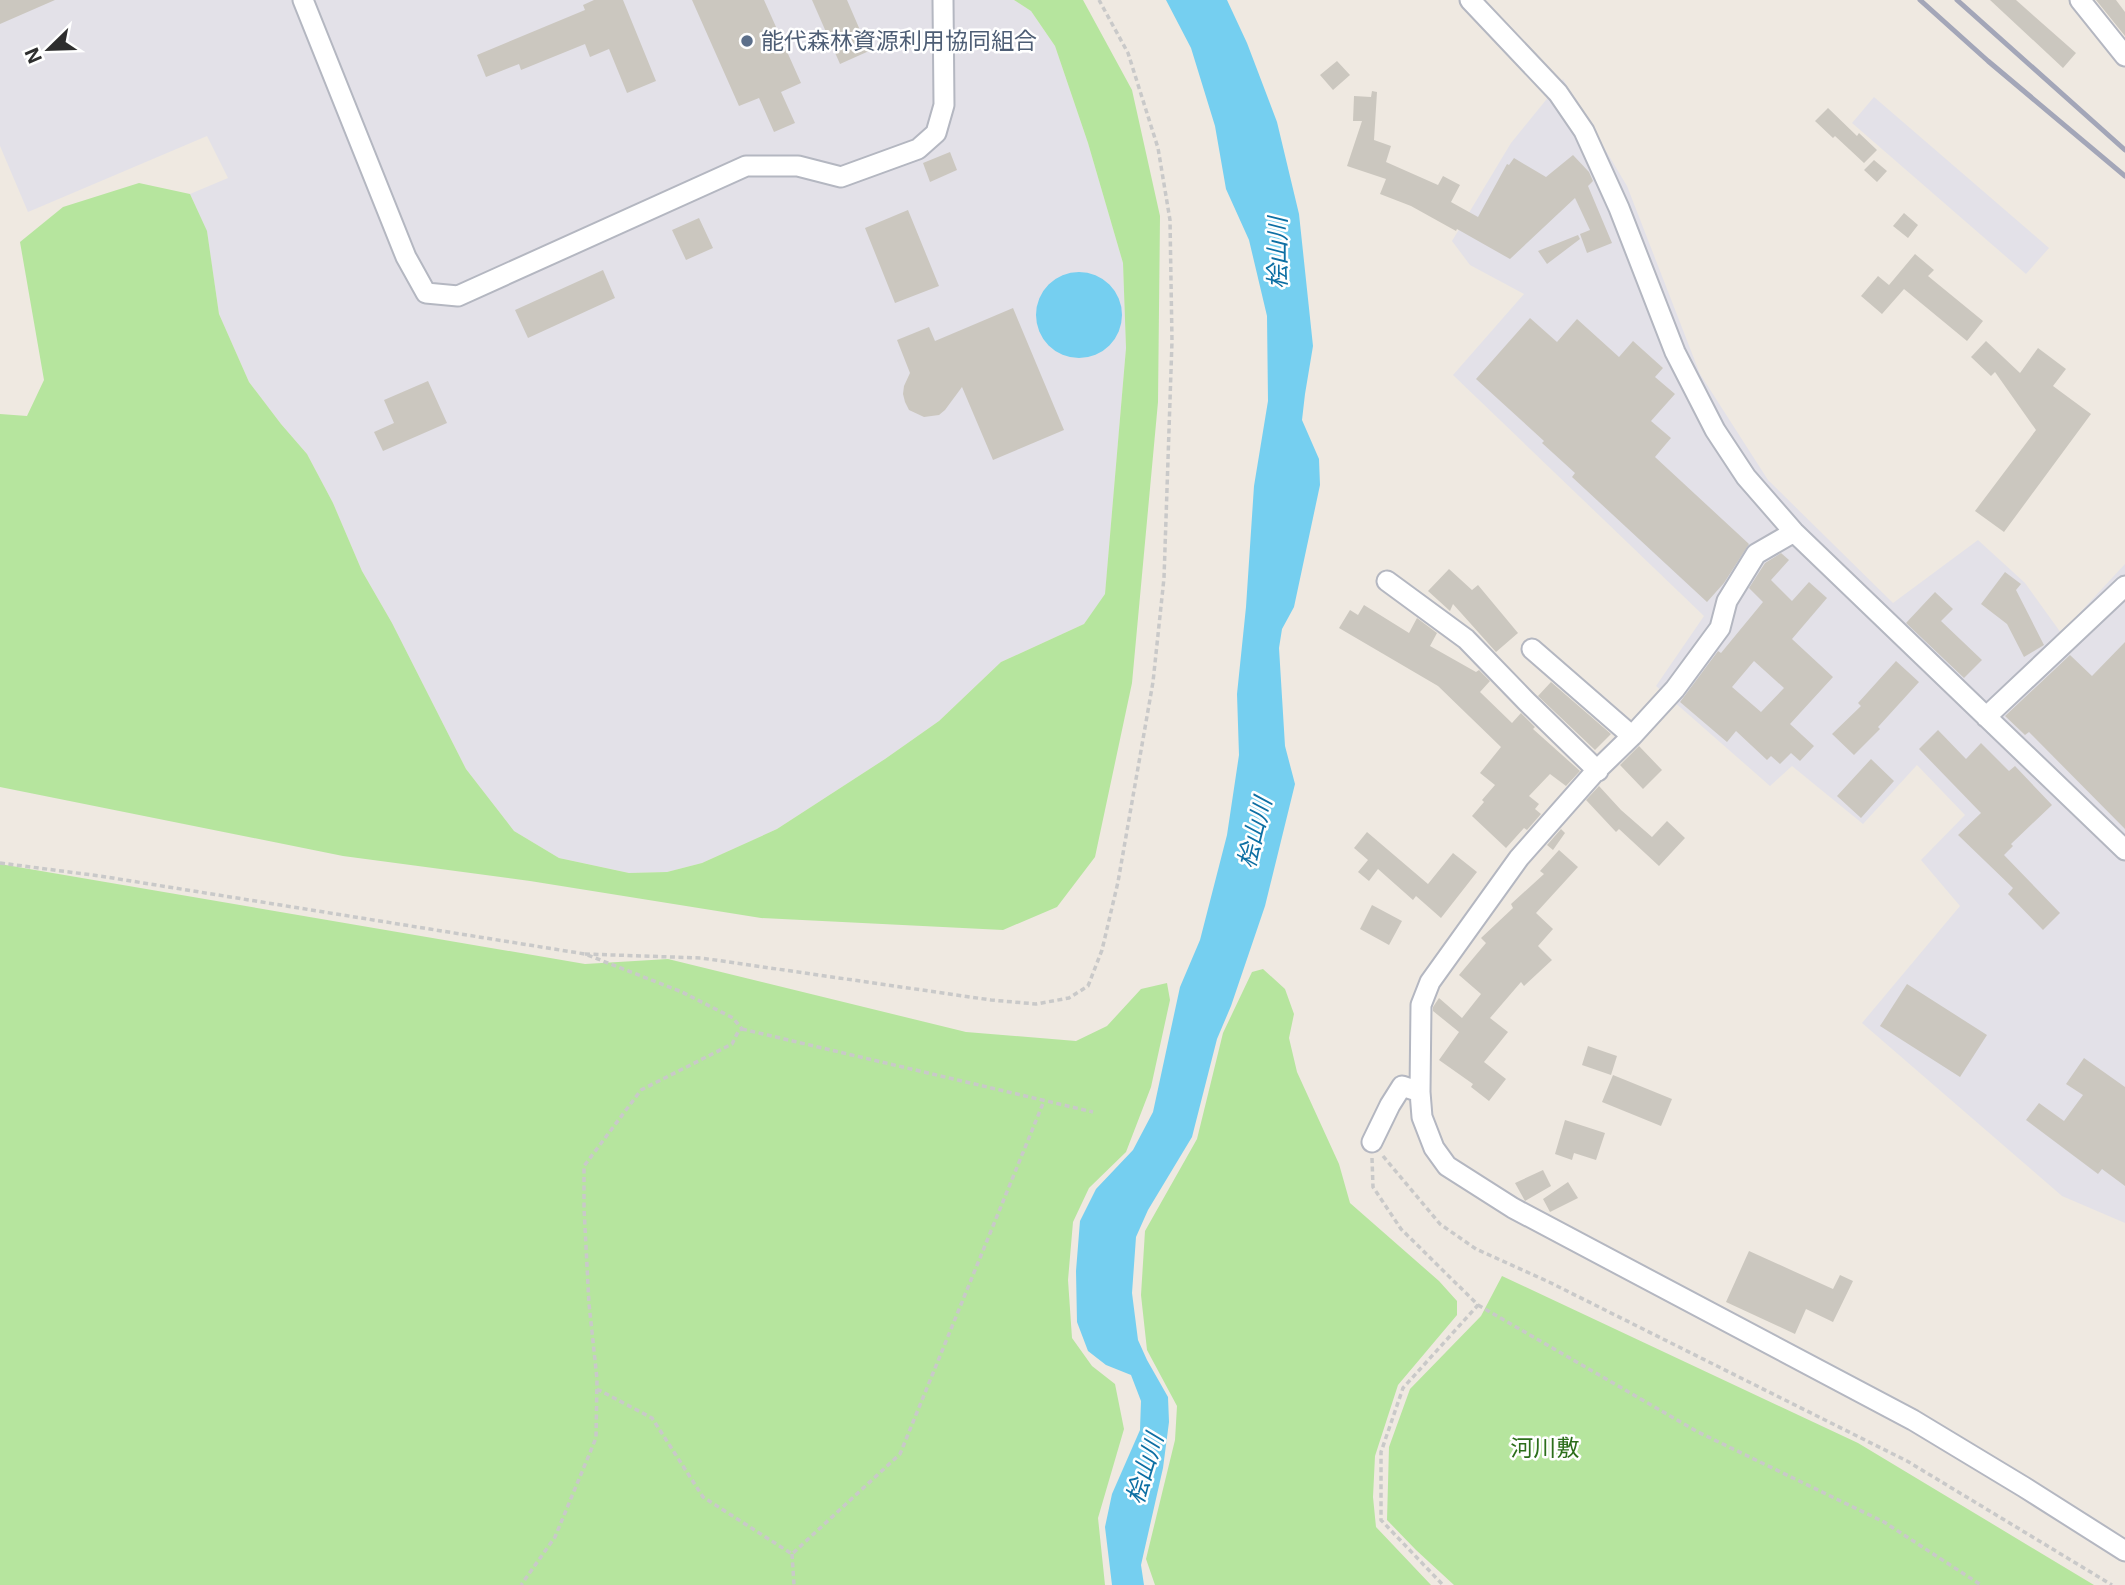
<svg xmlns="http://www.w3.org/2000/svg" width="2125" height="1585" font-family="Inter,'Noto Sans JP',sans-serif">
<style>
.industrial{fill:#e3e1e8}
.green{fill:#b6e59e}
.water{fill:#75cff0}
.building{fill:#cbc7bf;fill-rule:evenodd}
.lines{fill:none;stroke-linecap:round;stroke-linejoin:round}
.minor-casing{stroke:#b4b7c1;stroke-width:23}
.path{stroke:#c9c9c9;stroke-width:3.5;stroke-dasharray:5 3.5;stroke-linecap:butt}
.minor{stroke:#fff;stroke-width:19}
.rail{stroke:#a3a6b8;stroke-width:5}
.service-dot{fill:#5c6f8a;stroke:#fff;stroke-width:2.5}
.labels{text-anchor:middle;stroke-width:5;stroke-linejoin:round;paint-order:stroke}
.service-label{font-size:23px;fill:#4e5e75;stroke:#fff;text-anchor:start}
.park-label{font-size:23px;fill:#2c6e1b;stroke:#fff}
.water-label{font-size:24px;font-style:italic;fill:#0d6fa3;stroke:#fff}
</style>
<rect width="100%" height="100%" fill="#efe9e1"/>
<path class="industrial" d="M 0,0 L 1014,0 L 1031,11 L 1055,46 L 1088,143 L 1123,263 L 1126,348 L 1105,595 L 1084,624 L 1001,662 L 939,721 L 885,759 L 777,829 L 702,863 L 667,872 L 629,873 L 559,858 L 514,831 L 466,769 L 392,623 L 362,571 L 333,503 L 307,454 L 281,424 L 249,382 L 219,314 L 207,232 L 190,194 L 228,178 L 207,136 L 28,212 L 0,146 Z
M 1563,79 L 1627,186 L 1700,374 L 1768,480 L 1893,603 L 1978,540 L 2025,583 L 2061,633 L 2125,564 L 2125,1223 L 2062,1196 L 1862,1023 L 1960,906 L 1921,860 L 1965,815 L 1917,765 L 1863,824 L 1792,766 L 1770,786 L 1656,686 L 1704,616 L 1453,375 L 1524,294 L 1470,265 L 1452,241 L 1511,143 Z
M 1874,97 L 2049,248 L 2026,274 L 1852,123 Z"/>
<path class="green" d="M 1014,0 L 1083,0 L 1132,90 L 1160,216 L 1158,402 L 1132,683 L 1095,857 L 1057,907 L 1003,930 L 761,918 L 530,881 L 343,856 L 0,787 L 0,414 L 27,416 L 44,380 L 20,242 L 63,207 L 139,183 L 190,194 L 207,231 L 219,314 L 249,382 L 281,424 L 307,454 L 333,503 L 362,571 L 392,623 L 466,769 L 514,831 L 559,858 L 629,873 L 667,872 L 702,863 L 777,829 L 885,759 L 939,721 L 1001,662 L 1084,624 L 1105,594 L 1126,348 L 1123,263 L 1088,143 L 1055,46 L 1031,11 Z
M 0,864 L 585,964 L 668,959 L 966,1032 L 1076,1041 L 1107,1026 L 1141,989 L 1167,983 L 1170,1000 L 1151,1087 L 1126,1152 L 1089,1188 L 1073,1222 L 1068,1280 L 1072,1338 L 1092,1366 L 1115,1384 L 1124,1429 L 1098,1518 L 1105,1585 L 0,1585 Z
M 1263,969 L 1285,989 L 1294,1014 L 1289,1038 L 1297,1072 L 1339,1164 L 1350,1203 L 1439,1281 L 1457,1301 L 1457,1315 L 1398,1385 L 1375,1456 L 1373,1497 L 1376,1527 L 1431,1585 L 1155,1585 L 1146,1559 L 1175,1440 L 1177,1406 L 1147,1350 L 1141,1295 L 1145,1231 L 1197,1139 L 1223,1033 L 1252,972 Z
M 1502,1276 L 1858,1443 L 2094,1585 L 1454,1585 L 1416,1550 L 1387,1520 L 1389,1447 L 1410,1389 L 1481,1316 Z"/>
<path class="water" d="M 1166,0 L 1227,0 L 1247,43 L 1277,122 L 1299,214 L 1313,346 L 1305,394 L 1302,420 L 1319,459 L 1320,485 L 1294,607 L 1282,629 L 1279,648 L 1285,746 L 1295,784 L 1265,906 L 1231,1006 L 1217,1039 L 1192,1137 L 1148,1210 L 1136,1237 L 1132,1293 L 1138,1340 L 1147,1360 L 1168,1397 L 1169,1422 L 1163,1468 L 1141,1565 L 1144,1585 L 1112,1585 L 1105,1527 L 1112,1494 L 1140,1430 L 1141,1401 L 1131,1375 L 1106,1365 L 1088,1351 L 1077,1322 L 1076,1271 L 1080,1221 L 1096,1189 L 1133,1150 L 1153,1112 L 1180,987 L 1200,940 L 1227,835 L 1239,755 L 1237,694 L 1246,607 L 1254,486 L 1268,401 L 1267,316 L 1249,240 L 1226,189 L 1215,126 L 1191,48 Z
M1036 315a43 43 0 1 1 86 0a43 43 0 1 1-86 0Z"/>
<path class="building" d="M 0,0 L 55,0 L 0,24 Z
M 594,0 L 623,0 L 656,81 L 627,93 L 609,49 L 590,57 L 585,44 L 521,70 L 519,64 L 486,77 L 477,55 L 585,10 L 583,5 Z
M 692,0 L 764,0 L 801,83 L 781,92 L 795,123 L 774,132 L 759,98 L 739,106 Z
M 812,0 L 847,0 L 869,51 L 840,64 Z
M 1990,0 L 2016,0 L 2076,53 L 2063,68 Z
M 2096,0 L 2116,0 L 2125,12 L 2125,36 Z
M 1337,61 L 1350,75 L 1333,90 L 1320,75 Z
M 1372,91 L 1377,92 L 1374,140 L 1391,146 L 1386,162 L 1438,185 L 1443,176 L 1460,185 L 1451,202 L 1478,217 L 1507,164 L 1509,165 L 1514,158 L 1546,177 L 1573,155 L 1589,172 L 1593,181 L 1588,186 L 1612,243 L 1587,253 L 1580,234 L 1590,230 L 1575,198 L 1510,259 L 1457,229 L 1456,231 L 1411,206 L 1380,194 L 1386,179 L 1347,166 L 1362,121 L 1353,121 L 1354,96 L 1371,97 Z
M 1828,108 L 1857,136 L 1859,133 L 1877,150 L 1864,163 L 1835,136 L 1833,138 L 1815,121 Z
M 950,152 L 957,170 L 930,182 L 923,163 Z
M 1874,160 L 1887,171 L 1877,182 L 1864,170 Z
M 908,210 L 939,286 L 895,303 L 865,228 Z
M 1904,213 L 1918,225 L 1908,238 L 1893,226 Z
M 699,218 L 713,248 L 686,260 L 672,230 Z
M 1578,235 L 1580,239 L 1547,264 L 1538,251 Z
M 1915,254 L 1934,270 L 1928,276 L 1983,321 L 1967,341 L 1904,289 L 1882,314 L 1861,296 L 1878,276 L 1889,285 Z
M 603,270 L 615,298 L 528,338 L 515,310 Z
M 1013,308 L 1064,430 L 993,460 L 962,387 L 945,410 L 939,415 L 924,417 L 909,410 L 905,402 L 903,394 L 904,386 L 910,373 L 897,340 L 929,327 L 935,341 Z
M 1530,318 L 1557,342 L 1577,319 L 1619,357 L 1633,341 L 1663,368 L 1655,377 L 1675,394 L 1651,421 L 1671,438 L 1655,457 L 1749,544 L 1724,583 L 1707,602 L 1572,477 L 1575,473 L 1542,443 L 1544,441 L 1476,379 Z
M 1986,341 L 2020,373 L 2038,348 L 2066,369 L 2053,386 L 2091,414 L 2004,532 L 1975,511 L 2036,430 L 1995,372 L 1991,376 L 1971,357 Z
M 428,381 L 447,423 L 383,451 L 374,432 L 394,423 L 384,400 Z
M 1781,553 L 1789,560 L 1771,580 L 1792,601 L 1809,582 L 1827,598 L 1792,639 L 1833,677 L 1790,724 L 1814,746 L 1800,761 L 1791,753 L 1780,764 L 1771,756 L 1767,760 L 1736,731 L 1727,742 L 1680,702 L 1718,651 L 1721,653 L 1763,602 L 1749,588 L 1765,563 ZM 1754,661 L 1784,688 L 1761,712 L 1732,687 Z
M 1449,569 L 1472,590 L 1478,585 L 1518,633 L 1496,652 L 1453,604 L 1450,611 L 1428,591 Z
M 2005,572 L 2021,584 L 2016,590 L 2044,645 L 2024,657 L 2007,624 L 1981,604 Z
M 1935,592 L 1953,609 L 1941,621 L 1982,660 L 1964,678 L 1906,623 Z
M 1364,605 L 1409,633 L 1417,618 L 1437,633 L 1430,646 L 1476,672 L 1479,670 L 1490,681 L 1480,692 L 1512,723 L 1521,713 L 1535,727 L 1533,729 L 1580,771 L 1566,786 L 1550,774 L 1529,796 L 1539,804 L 1535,809 L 1541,814 L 1527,830 L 1524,828 L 1506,848 L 1472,816 L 1484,802 L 1482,800 L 1495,785 L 1480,773 L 1501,747 L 1438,686 L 1339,628 L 1350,610 L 1358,615 Z
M 2125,642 L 2125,829 L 2029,732 L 2025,735 L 2005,716 L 2070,655 L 2092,676 Z
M 1896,661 L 1919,682 L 1878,727 L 1880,729 L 1854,755 L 1832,734 L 1861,706 L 1858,703 Z
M 1551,682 L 1611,734 L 1595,750 L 1538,696 Z
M 1938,730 L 1966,759 L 1981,743 L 2009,771 L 2015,766 L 2052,805 L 2011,844 L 2013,846 L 2004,855 L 2060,913 L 2043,930 L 2008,894 L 2013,888 L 1958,835 L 1981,813 L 1919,749 Z
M 1639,746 L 1662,770 L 1643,789 L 1620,765 Z
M 1871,759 L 1894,781 L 1861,818 L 1837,796 Z
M 1599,786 L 1621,810 L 1652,837 L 1667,821 L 1685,838 L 1659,866 L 1619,829 L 1616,832 L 1586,800 Z
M 1561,829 L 1565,833 L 1553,850 L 1547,845 Z
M 1367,832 L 1428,884 L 1453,853 L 1477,872 L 1441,918 L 1416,896 L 1413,900 L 1378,869 L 1369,881 L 1358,872 L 1368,860 L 1354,848 Z
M 1559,850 L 1578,867 L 1536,913 L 1553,929 L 1538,946 L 1552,960 L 1524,986 L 1521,982 L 1490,1018 L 1508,1032 L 1484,1062 L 1506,1079 L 1489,1101 L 1471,1087 L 1473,1084 L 1439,1060 L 1459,1032 L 1433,1011 L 1433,1007 L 1439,998 L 1462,1018 L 1481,994 L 1459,975 L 1486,943 L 1481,938 L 1513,908 L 1511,904 L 1544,874 L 1540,871 Z
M 1372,905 L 1402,921 L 1389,945 L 1360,929 Z
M 1907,984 L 1987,1035 L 1960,1077 L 1880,1026 Z
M 1588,1046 L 1617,1056 L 1611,1075 L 1582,1065 Z
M 2084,1058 L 2125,1087 L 2125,1186 L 2102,1169 L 2098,1174 L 2026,1120 L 2039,1103 L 2064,1121 L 2083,1095 L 2066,1084 Z
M 1613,1075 L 1672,1099 L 1661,1126 L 1602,1102 Z
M 1565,1120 L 1605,1133 L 1596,1160 L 1574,1153 L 1572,1160 L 1555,1154 Z
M 1543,1170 L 1551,1186 L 1525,1201 L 1515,1183 Z
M 1568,1182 L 1578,1198 L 1550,1212 L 1543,1199 Z
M 1749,1251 L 1833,1289 L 1840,1275 L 1853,1281 L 1833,1322 L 1806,1309 L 1795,1334 L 1726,1302 Z"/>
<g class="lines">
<g class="minor-casing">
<path id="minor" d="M 303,0 L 406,257 L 426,293 L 458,296 L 746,166 L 798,166 L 841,177 L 918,149 L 936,133 L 944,105 L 943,0
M 1470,0 L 1558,93 L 1584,131 L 1619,208 L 1675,352 L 1715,430 L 1746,477 L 1794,532 L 2125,850
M 2080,0 L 2125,56
M 1794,532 L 1756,554 L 1727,601 L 1720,628 L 1675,689 L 1632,736 L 1595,772 L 1519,858 L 1430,982 L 1421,1005 L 1420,1092 L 1422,1117 L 1434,1148 L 1447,1166 L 1513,1208 L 1913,1420 L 2024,1487 L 2125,1551
M 1387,581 L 1466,639 L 1526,701 L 1598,771
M 1532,649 L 1632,736
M 1986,717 L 2125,586
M 1372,1142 L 1390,1105 L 1402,1086 L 1420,1092"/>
</g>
<path class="path" d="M 0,863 L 100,876 L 585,954 L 682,992 L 733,1018 L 742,1029 L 739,1030 L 732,1044 L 641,1090 L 584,1166 L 584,1208 L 589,1304 L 597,1379 L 596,1438 L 555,1537 L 521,1585
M 585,954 L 701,958 L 991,1000 L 1036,1004 L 1069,998 L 1088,986 L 1102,950 L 1118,882 L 1153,682 L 1164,578 L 1172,341 L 1170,220 L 1158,148 L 1128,53 L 1099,0
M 742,1029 L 1093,1112
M 1383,1156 L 1440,1224 L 1476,1249 L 1549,1282 L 1907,1461 L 2112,1585
M 1372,1158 L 1373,1187 L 1401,1229 L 1478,1305 L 1403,1388 L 1381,1452 L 1381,1520 L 1443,1585
M 1478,1305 L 1696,1431 L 1884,1522 L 1981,1585
M 597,1389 L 652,1418 L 703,1497 L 792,1554 L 900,1454 L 1044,1101
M 792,1554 L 794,1585"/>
<use href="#minor" class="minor"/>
<path class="rail" d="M 1920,0 L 1988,61 L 2125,176
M 1957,0 L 2125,150"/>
</g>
<circle class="service-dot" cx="747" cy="41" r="7"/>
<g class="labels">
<g class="service-label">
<text x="761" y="49">能代森林資源利用協同組合</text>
</g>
<g class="park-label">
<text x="1545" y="1456">河川敷</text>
</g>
<g class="water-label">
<text transform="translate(1278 253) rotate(-90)" y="8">桧山川</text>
<text transform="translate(1255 833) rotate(-76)" y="8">桧山川</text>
<text transform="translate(1145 1469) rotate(-73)" y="8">桧山川</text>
</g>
</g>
<g transform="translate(49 49) rotate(247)" stroke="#ffffff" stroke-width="5" paint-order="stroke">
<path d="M0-5L12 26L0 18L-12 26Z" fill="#2e2e2e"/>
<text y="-10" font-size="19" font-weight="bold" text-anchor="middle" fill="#2e2e2e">N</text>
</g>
</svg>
